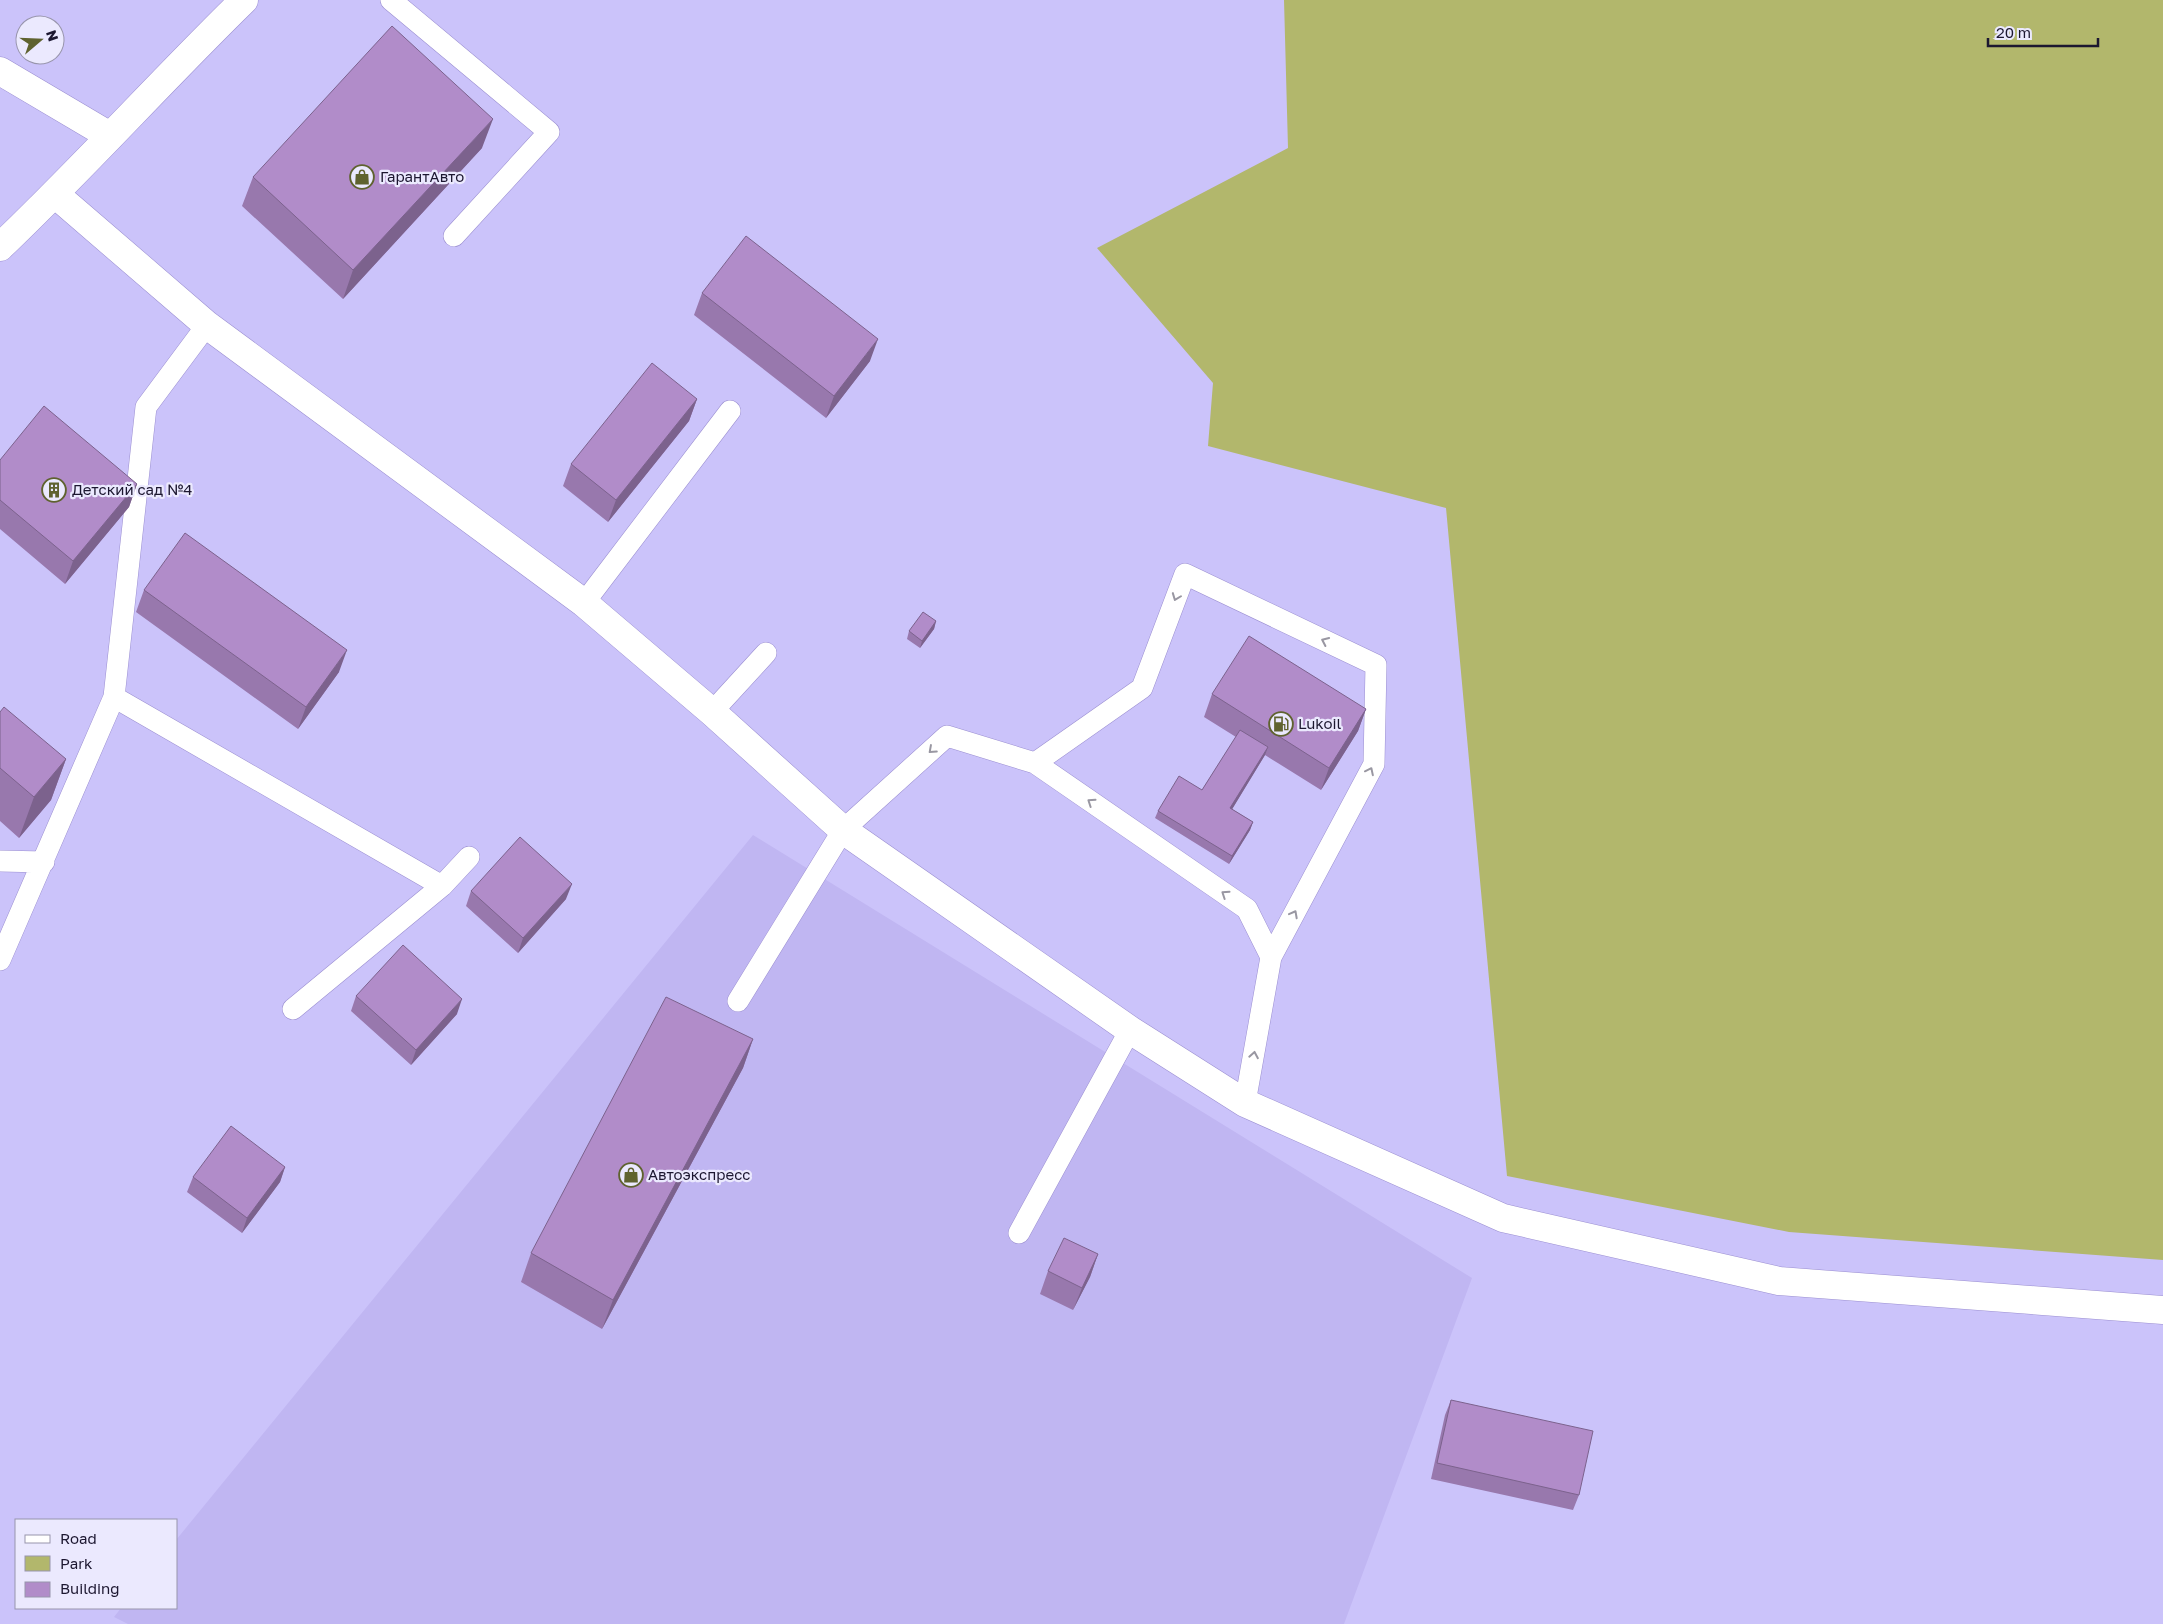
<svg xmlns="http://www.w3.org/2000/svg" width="2163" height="1624" font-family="'Golos Text',sans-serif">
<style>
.built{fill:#c0b6f2}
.green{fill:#b2b76c}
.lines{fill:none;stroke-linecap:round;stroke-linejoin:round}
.service-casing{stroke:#9b8fd1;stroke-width:22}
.minor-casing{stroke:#9b8fd1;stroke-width:29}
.tertiary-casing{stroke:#9b8fd1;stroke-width:29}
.secondary-casing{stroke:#9b8fd1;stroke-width:29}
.service{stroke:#fff;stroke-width:21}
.minor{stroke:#fff;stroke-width:28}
.tertiary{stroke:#fff;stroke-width:28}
.secondary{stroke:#fff;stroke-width:28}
.wall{fill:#9878ad}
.shaded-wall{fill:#7c628d}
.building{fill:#b18cc9;stroke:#7c628d}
.oneway{stroke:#9997a2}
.labels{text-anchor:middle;stroke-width:4.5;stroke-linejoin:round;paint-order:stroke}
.poi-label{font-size:15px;fill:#1c1730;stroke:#ebe9fe;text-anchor:start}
</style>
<rect width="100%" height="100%" fill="#cbc3fa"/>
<path class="built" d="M 753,835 L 1472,1278 L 1344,1624 L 128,1624 L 114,1617 L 121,1608 L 176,1608 L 176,1540 Z"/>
<path class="green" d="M 1284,0 L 2163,0 L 2163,1260 L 1789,1232 L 1507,1176 L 1446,508 L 1208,446 L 1213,383 L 1097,248 L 1288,148 Z"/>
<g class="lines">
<g class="service-casing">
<path id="service" d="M 391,0 L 549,132 L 454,236
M 584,603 L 730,411
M 114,697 L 442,886
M 712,712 L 766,653
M 1035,763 L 1142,688 L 1185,574 L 1376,665 L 1374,764 L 1271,957
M 0,861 L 44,862
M 0,960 L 114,697 L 146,407 L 207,325
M 738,1001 L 843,830 L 947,736 L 1035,763 L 1247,909 L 1271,957 L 1245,1103
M 293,1009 L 442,886 L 469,857
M 1019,1233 L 1130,1030"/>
</g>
<g class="minor-casing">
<path id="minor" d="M 0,71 L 110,136"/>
</g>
<g class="tertiary-casing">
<path id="tertiary" d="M 55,194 L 207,325 L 584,603 L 712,712 L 843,830 L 1130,1030 L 1245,1103 L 1503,1218 L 1779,1281 L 2163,1310"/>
</g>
<g class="secondary-casing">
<path id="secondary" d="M 0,247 C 84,167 161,81 244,0"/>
</g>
<use href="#service" class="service"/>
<use href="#minor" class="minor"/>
<use href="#tertiary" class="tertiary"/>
<use href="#secondary" class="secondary"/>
</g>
<path class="wall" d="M 482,148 L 343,299 L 242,206 L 253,177 Z
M 702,293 L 870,361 L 826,418 L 694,315 Z
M 697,399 L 689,421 L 608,522 L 563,486 L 571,464 Z
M 0,460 L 137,484 L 129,507 L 65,584 L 0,529 Z
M 144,590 L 339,672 L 298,729 L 136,612 Z
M 936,621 L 934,629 L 920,648 L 907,639 L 909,631 Z
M 1212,694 L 1366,709 L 1358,731 L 1321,790 L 1265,755 L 1232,809 L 1253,822 L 1250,830 L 1229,864 L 1155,818 L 1158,811 L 1202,790 L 1236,737 L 1204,717 Z
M 0,712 L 66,759 L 51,800 L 19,838 L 0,821 Z
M 471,891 L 566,899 L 518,953 L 466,906 Z
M 356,996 L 457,1014 L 411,1065 L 351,1011 Z
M 753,1039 L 743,1068 L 602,1329 L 521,1282 L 531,1253 Z
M 285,1167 L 280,1182 L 242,1233 L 187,1192 L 193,1177 Z
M 1098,1254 L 1090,1277 L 1073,1310 L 1040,1294 L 1048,1271 Z
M 1451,1400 L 1579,1495 L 1573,1510 L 1431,1479 L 1445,1415 Z"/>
<path class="shaded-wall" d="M 493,119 L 482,148 L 343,299 L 353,270 Z
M 878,339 L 870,361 L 826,418 L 834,396 Z
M 697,399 L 689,421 L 608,522 L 616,500 Z
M 137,484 L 129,507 L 65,584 L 73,561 Z
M 936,621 L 934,629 L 920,648 L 922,641 Z
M 347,650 L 339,672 L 298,729 L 306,707 Z
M 1366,709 L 1358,731 L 1321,790 L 1329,768 Z
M 1268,747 L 1265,755 L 1228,816 L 1230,808 Z
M 66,759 L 51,800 L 19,838 L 34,797 Z
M 1253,822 L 1250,830 L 1229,864 L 1232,856 Z
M 572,884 L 566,899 L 518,953 L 523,938 Z
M 462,999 L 457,1014 L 411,1065 L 416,1050 Z
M 753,1039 L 743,1068 L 602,1329 L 613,1300 Z
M 285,1167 L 280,1182 L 242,1233 L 247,1218 Z
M 1098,1254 L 1090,1277 L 1073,1310 L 1082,1288 Z"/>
<path class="building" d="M 392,26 L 493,119 L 353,270 L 253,177 Z
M 746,236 L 878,339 L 834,396 L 702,293 Z
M 652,363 L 697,399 L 616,500 L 571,464 Z
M 44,406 L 137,484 L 73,561 L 0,500 L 0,460 Z
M 185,533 L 347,650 L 306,707 L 144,590 Z
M 923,612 L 936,621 L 922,641 L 909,631 Z
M 1249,636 L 1366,709 L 1329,768 L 1212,694 Z
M 4,707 L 66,759 L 34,797 L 0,768 L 0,712 Z
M 1240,730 L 1268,747 L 1230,808 L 1253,822 L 1232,856 L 1158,811 L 1179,776 L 1202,790 Z
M 520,837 L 572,884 L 523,938 L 471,891 Z
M 403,945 L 462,999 L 416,1050 L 356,996 Z
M 666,997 L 753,1039 L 613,1300 L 531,1253 Z
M 231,1126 L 285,1167 L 247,1218 L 193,1177 Z
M 1064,1238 L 1098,1254 L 1082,1288 L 1048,1271 Z
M 1451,1400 L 1593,1431 L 1579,1495 L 1437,1463 Z"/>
<defs><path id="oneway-chevron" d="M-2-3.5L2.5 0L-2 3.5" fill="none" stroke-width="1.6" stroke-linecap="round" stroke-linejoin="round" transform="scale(1.25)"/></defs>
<g class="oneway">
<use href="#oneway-chevron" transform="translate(1176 597) rotate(111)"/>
<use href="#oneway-chevron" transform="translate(1325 641) rotate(-155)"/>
<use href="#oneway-chevron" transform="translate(932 750) rotate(138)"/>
<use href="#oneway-chevron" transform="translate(1370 771) rotate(-64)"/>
<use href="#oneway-chevron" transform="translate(1091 802) rotate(-146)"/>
<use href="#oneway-chevron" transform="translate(1225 894) rotate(-146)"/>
<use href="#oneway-chevron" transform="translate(1294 914) rotate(-62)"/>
<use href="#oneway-chevron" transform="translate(1254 1055) rotate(-80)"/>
</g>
<defs>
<g id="shop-ring" transform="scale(1.25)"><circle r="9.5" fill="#ebe9fe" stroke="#5f622f" stroke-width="1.5"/><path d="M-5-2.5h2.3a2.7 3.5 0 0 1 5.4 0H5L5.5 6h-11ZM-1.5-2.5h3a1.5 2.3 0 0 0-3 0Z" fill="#5f622f"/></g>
<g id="building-ring" transform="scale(1.25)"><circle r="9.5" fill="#ebe9fe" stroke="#5f622f" stroke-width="1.5"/><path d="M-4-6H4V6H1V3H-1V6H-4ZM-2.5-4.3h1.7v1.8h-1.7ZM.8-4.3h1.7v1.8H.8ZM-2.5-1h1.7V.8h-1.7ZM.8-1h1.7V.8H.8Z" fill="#5f622f"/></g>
<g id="fuel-ring" transform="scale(1.25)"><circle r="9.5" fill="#ebe9fe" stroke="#5f622f" stroke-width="1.5"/><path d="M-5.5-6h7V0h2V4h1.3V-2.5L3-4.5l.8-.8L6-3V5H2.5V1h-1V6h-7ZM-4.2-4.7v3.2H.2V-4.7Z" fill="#5f622f"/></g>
</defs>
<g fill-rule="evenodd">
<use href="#shop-ring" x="362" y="177"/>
<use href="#building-ring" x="54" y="490"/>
<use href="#fuel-ring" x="1281" y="724"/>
<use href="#shop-ring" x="631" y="1175"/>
</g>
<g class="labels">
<g class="poi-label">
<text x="380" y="182">ГарантАвто</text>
<text x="72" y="495">Детский сад №4</text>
<text x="1298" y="729">Lukoil</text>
<text x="648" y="1180">Автоэкспресс</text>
</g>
</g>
<rect x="15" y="1519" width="162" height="90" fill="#ebe9fe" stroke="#9895ac"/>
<rect x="25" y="1535" width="25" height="8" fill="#ffffff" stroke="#9895ac"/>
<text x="60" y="1544" font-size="15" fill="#1c1730">Road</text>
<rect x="25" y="1556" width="25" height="15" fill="#b2b76c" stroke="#9895ac"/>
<text x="60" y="1569" font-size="15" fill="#1c1730">Park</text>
<rect x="25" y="1582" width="25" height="15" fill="#b18cc9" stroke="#9895ac"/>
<text x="60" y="1594" font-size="15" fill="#1c1730">Building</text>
<g transform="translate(40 40) rotate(71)"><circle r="24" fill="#ebe9fe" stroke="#9895ac"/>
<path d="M0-4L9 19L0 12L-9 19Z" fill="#5f622f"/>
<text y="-8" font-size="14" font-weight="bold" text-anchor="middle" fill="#1c1730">N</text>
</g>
<path d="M1988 38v8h110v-8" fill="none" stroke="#1c1730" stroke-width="2.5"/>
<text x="1996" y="38" font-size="15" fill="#1c1730" stroke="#ebe9fe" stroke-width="4" paint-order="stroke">20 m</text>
</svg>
